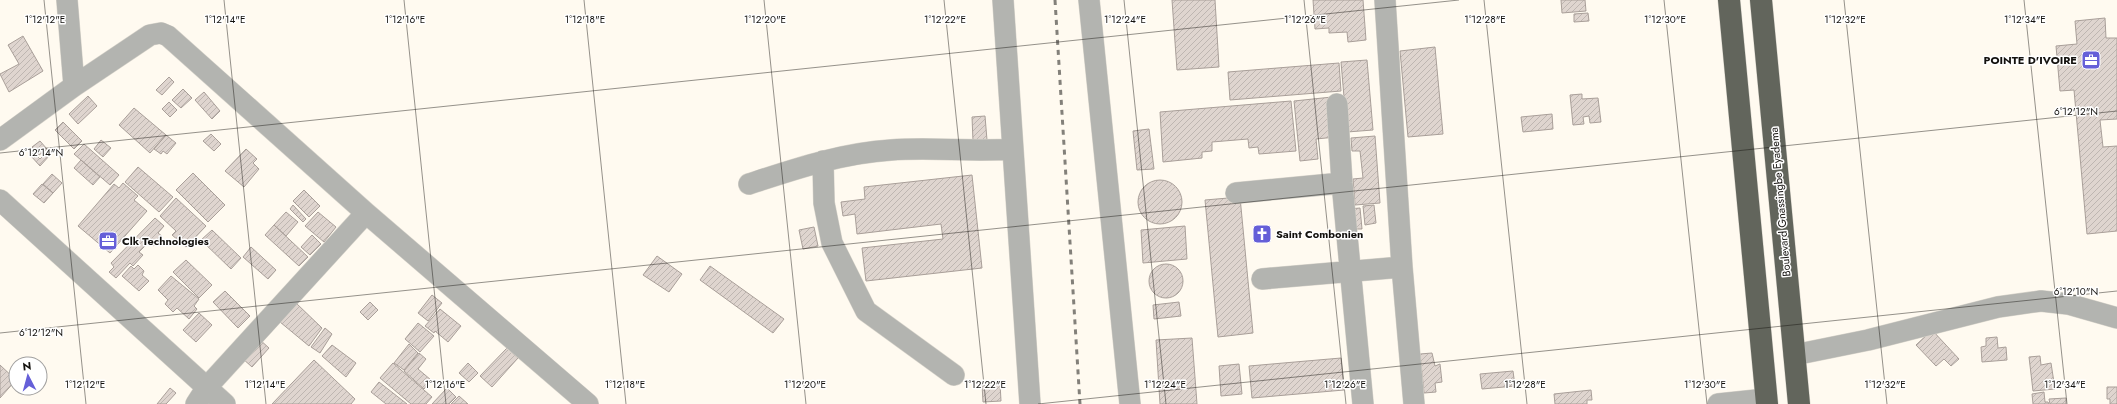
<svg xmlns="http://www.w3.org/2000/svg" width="2117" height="404" font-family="Jost,sans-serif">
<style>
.building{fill:url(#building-hatch);stroke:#a99f99}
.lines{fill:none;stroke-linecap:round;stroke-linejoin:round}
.minor-casing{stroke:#d9d5cc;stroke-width:22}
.highway-casing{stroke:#d9d5cc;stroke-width:23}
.minor{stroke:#b3b4b0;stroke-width:21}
.highway{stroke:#62655c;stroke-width:22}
.rail{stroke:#83807a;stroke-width:3;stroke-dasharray:5 5;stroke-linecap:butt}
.ticks{fill:none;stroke:#13110e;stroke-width:1;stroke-opacity:0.45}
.labels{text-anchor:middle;stroke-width:3;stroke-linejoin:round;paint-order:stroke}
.poi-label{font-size:11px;font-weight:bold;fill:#13110e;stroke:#fff;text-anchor:start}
.street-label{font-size:11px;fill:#13110e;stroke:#fff}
.ticks-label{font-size:10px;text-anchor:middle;fill:#13110e;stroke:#fff;stroke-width:3;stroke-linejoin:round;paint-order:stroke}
</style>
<defs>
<pattern id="building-hatch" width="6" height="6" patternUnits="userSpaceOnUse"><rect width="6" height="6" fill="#dfd5cf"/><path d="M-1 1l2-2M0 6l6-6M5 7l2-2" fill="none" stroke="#beb6b1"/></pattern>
</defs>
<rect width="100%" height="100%" fill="#fffaf0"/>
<path class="building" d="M 1172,0 L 1215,0 L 1219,67 L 1177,70 Z
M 1313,0 L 1363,0 L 1366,40 L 1348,42 L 1347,32 L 1329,33 L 1329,28 L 1315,29 Z
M 1561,0 L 1585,0 L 1586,11 L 1562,13 Z
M 1588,13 L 1589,21 L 1574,22 L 1574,14 Z
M 2105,18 L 2106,38 L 2117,38 L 2117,119 L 2100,120 L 2103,147 L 2117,146 L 2117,231 L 2087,234 L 2074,90 L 2060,91 L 2056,46 L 2077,44 L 2075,21 Z
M 23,36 L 43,71 L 9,92 L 0,74 L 19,64 L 8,45 Z
M 1435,47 L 1443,134 L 1408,137 L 1400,51 Z
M 1367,60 L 1373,130 L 1347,132 L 1341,62 Z
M 1339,63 L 1341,91 L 1230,100 L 1228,72 Z
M 169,77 L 174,82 L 162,95 L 156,90 Z
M 183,89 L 192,98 L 181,108 L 172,100 Z
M 204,92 L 220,111 L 212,119 L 195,100 Z
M 1582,94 L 1582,99 L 1598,98 L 1601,122 L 1590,123 L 1589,116 L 1583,117 L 1584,124 L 1573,125 L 1570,95 Z
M 88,96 L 97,106 L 78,124 L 69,114 Z
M 1332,97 L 1336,137 L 1316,139 L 1318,159 L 1300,161 L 1294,101 Z
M 1291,101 L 1296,151 L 1259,154 L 1258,147 L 1249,148 L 1248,139 L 1212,142 L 1212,151 L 1202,152 L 1202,158 L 1163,162 L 1160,112 Z
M 169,102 L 177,110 L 170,117 L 162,109 Z
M 134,108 L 166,135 L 150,153 L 119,125 Z
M 1552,114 L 1553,129 L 1523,132 L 1521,117 Z
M 985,116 L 987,140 L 973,141 L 972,117 Z
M 63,122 L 82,141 L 74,149 L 55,130 Z
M 1149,129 L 1154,169 L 1137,170 L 1133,131 Z
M 211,134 L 221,144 L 214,151 L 203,141 Z
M 166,135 L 176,143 L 167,154 L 163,151 L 161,154 L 154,149 Z
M 1375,136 L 1380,203 L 1355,205 L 1353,179 L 1363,178 L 1360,151 L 1352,151 L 1351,138 Z
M 101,140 L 111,148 L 103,157 L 94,149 Z
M 40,141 L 47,149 L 39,155 L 32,147 Z
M 84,144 L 119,175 L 110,185 L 74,154 Z
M 246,149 L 257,159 L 253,163 L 259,169 L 244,187 L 225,171 Z
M 33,152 L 40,159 L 47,152 L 50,155 L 40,166 L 30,155 Z
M 81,160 L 100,177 L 93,185 L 74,168 Z
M 138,167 L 173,197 L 159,212 L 125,182 Z
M 193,173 L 225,205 L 208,222 L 176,190 Z
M 52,174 L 62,183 L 53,193 L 43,184 Z
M 972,175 L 982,268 L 866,281 L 862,248 L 943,239 L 941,224 L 857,234 L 855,214 L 843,216 L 841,202 L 865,199 L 864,187 Z
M1138 202a22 22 0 1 1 44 0a22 22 0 1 1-44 0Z
M 123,183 L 138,196 L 134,200 L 147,211 L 110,253 L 78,226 L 114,184 L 119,188 Z
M 42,184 L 53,193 L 44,203 L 33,194 Z
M 304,190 L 320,206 L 309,217 L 293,201 Z
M 1240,197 L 1253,333 L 1218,337 L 1205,200 Z
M 176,198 L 206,226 L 186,247 L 172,235 L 176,231 L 160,216 Z
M 293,205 L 306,219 L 303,222 L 290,209 Z
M 1374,205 L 1376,223 L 1365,225 L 1363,206 Z
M 1360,208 L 1362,229 L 1356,229 L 1349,209 Z
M 286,212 L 298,222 L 286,236 L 274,225 Z
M 318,212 L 336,227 L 324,242 L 305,226 Z
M 155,218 L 164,226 L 158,233 L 163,237 L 154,246 L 149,242 L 139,252 L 143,255 L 133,266 L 130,263 L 116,278 L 109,272 L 114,267 L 111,263 Z
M 274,225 L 308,257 L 299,266 L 265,235 Z
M 1185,226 L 1187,259 L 1143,263 L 1141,230 Z
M 814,227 L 818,246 L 803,249 L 799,230 Z
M 212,230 L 241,258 L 231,269 L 201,240 Z
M 312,235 L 321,244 L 310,255 L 301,247 Z
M 251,247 L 276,270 L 268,279 L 243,257 Z
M 657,256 L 682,274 L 669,292 L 643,275 Z
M 186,260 L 212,285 L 199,298 L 173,272 Z
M1149 281a17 17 0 1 1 34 0a17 17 0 1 1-34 0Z
M 138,265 L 144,271 L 142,275 L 149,281 L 139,291 L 122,276 L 131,266 L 134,269 Z
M 710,266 L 784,319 L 773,333 L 700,280 Z
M 171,276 L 199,299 L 194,306 L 197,309 L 189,319 L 177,308 L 173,312 L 165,304 L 168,300 L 158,290 Z
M 225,291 L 250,316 L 238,328 L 213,302 Z
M 432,295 L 442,303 L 428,321 L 418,313 Z
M 370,302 L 378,310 L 368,320 L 360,312 Z
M 1179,302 L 1181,316 L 1154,319 L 1153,305 Z
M 296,303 L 322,328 L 309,346 L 280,322 Z
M 440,309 L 461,326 L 448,342 L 435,331 L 434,333 L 425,326 Z
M 199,313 L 212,325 L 196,342 L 183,330 Z
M 418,323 L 434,336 L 420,352 L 405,339 Z
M 325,328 L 332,334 L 320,353 L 311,347 Z
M 1932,330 L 1959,359 L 1951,366 L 1944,359 L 1936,366 L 1916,345 Z
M 1997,337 L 1998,348 L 2006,347 L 2007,360 L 1982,362 L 1981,347 L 1986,346 L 1986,338 Z
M 1192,338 L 1197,404 L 1160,404 L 1156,340 Z
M 259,339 L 269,348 L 252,367 L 242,358 Z
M 409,344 L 418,353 L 404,370 L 394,363 Z
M 332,345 L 356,363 L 346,377 L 322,356 Z
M 507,348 L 518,358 L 492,387 L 480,376 Z
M 419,353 L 426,359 L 418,369 L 431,380 L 424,389 L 404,371 Z
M 1432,353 L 1435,366 L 1440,364 L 1442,382 L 1435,383 L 1436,392 L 1424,393 L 1420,354 Z
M 2040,356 L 2041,365 L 2051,363 L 2055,389 L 2033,391 L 2029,357 Z
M 1341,358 L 1344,390 L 1252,398 L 1249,366 Z
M 314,360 L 355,399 L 351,404 L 272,404 Z
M 393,363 L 432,397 L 426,404 L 411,404 L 380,378 Z
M 468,363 L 478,373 L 469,382 L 459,373 Z
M 1239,364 L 1242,394 L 1221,396 L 1219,366 Z
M 0,365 L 16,380 L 0,398 Z
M 1513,371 L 1515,386 L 1482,389 L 1480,374 Z
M 379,382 L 407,404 L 386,404 L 371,392 Z
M 1000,383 L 1001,401 L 983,402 L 982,384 Z
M 2107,387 L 2117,387 L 2117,404 L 2110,404 L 2110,399 L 2107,399 Z
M 170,388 L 176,393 L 166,404 L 157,404 Z
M 447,388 L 456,397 L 449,404 L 432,404 Z
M 1591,390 L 1592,400 L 1587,400 L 1587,404 L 1555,404 L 1554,394 Z
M 2044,392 L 2045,402 L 2048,402 L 2049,404 L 2033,404 L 2032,394 Z
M 459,396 L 468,404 L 451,404 Z
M 2066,398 L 2066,404 L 2050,404 L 2049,399 Z"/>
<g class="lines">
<g class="minor-casing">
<path id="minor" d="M 67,0 L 74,86
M 1003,0 L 1030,404
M 1089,0 L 1130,404
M 1385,0 L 1402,267 L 1414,404
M 1337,104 L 1342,183 L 1363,404
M 0,140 L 74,86 L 150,35 L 161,33 L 168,36 L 366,213 L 588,404
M 823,161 L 824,203 L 832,243 L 866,311 L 954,375
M 749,184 C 795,169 842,153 891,150 C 931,147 972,152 1012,149
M 1236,193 L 1342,183
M 0,200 L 225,404
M 1262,279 L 1402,267
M 1794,355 L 1868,340 L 1998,307 L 2041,301 L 2068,304 L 2117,318
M 196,404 L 207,387 L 366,213
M 1718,404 L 1766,399"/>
</g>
<g class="highway-casing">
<path id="highway" d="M 1729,0 L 1767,404
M 1761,0 L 1799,404"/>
</g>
<use href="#minor" class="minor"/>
<use href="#highway" class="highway"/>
<path class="rail" d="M 1055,0 L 1080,404"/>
</g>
<path class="ticks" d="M 44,0 L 86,404M 224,0 L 266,404M 404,0 L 446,404M 584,0 L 626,404M 764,0 L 806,404M 944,0 L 986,404M 1124,0 L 1166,404M 1304,0 L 1346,404M 1484,0 L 1527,404M 1664,0 L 1707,404M 1844,0 L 1887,404M 2024,0 L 2067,404M 0,153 L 1459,0M 0,333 L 2117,111M 1038,404 L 2117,291"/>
<defs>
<g id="office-square" transform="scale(1)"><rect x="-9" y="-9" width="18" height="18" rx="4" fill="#655fd8" stroke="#fff"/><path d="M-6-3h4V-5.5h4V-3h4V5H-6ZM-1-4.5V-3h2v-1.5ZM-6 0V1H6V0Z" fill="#fff"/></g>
<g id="church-square" transform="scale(1)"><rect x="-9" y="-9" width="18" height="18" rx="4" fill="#655fd8" stroke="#fff"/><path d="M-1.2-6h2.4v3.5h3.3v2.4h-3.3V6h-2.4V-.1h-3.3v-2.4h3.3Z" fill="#fff"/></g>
</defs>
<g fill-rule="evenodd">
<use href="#office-square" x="2091" y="60"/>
<use href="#church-square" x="1262" y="234"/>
<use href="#office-square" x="108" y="241"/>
</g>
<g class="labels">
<g class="poi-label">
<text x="2077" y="64" text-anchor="end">POINTE D'IVOIRE</text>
<text x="1276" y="238">Saint Combonien</text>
<text x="122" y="245">Clk Technologies</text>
</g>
<g class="street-label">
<text transform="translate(1780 202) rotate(-95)" y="4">Boulevard Gnassingbe Eyadema</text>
</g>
</g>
<g class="ticks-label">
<text x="45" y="23">1°12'12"E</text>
<text x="225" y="23">1°12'14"E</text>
<text x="405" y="23">1°12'16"E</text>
<text x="585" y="23">1°12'18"E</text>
<text x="765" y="23">1°12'20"E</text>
<text x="945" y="23">1°12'22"E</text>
<text x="1125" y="23">1°12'24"E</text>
<text x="1305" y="23">1°12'26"E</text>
<text x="1485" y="23">1°12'28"E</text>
<text x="1665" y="23">1°12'30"E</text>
<text x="1845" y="23">1°12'32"E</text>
<text x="2025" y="23">1°12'34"E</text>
<text x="2076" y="115">6°12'12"N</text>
<text x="41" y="156">6°12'14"N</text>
<text x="2076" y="295">6°12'10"N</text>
<text x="41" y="336">6°12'12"N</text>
<text x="85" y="388">1°12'12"E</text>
<text x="265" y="388">1°12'14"E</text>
<text x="445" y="388">1°12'16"E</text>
<text x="625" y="388">1°12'18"E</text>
<text x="805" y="388">1°12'20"E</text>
<text x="985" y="388">1°12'22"E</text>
<text x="1165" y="388">1°12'24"E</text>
<text x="1345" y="388">1°12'26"E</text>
<text x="1525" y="388">1°12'28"E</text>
<text x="1705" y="388">1°12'30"E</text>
<text x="1885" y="388">1°12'32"E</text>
<text x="2065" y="388">1°12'34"E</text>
</g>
<g transform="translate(28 376) rotate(354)"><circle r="19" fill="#ffffff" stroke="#a1a09f"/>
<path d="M0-3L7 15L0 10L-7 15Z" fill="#655fd8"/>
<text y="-6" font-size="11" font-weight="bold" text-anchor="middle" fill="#13110e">N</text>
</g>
</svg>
